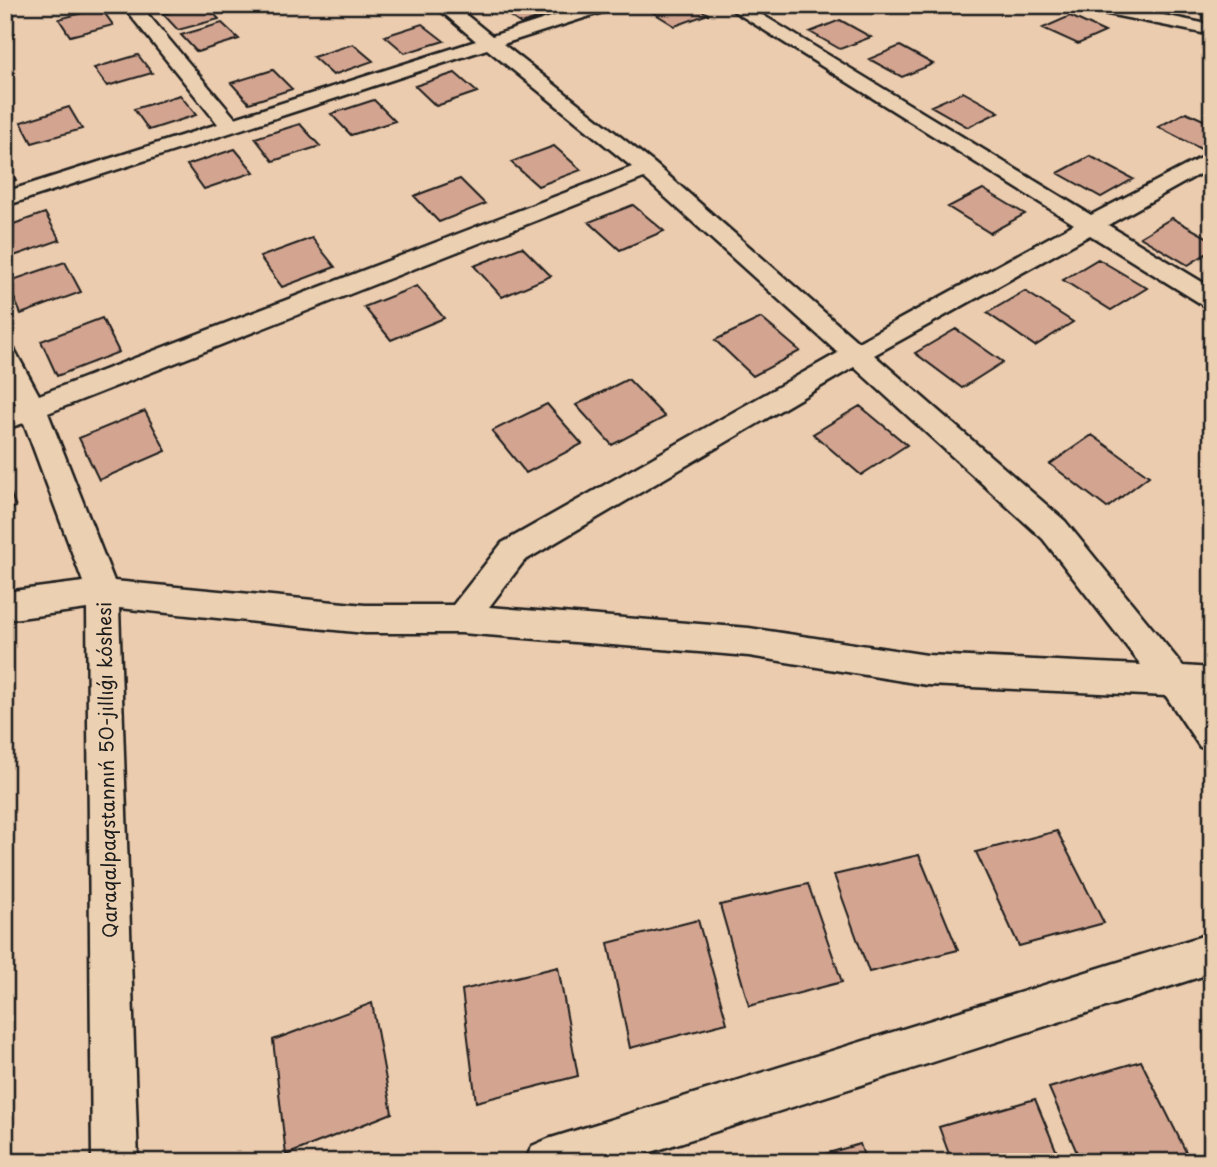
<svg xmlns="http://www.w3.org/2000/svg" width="1217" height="1167" font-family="'Playpen Sans',sans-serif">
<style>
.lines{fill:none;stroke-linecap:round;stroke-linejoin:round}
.stream{fill:#5e8197;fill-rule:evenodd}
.building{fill:#d3a591;stroke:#1c1c1c;stroke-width:2}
.minor-casing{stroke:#1c1c1c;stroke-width:5}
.minor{fill:#ebd0b2;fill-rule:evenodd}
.labels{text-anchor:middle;stroke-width:7;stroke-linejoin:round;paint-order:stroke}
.street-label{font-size:19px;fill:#1c1c1c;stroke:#ebd0b2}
</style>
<rect width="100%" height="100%" fill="#ecccaf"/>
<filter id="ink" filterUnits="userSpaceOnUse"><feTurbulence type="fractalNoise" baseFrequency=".0143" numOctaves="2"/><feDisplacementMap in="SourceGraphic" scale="14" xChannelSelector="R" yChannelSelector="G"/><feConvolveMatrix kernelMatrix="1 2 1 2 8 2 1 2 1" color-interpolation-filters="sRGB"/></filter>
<g filter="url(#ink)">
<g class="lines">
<path class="stream" d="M 1172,5 L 1186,5 L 1212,11 L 1212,15 Z"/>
</g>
<path class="building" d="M 195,5 L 205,5 L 219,19 L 178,30 L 163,14 Z
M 508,5 L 545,5 L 556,13 L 521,24 L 498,8 Z
M 663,5 L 693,5 L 708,14 L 675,26 L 649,10 Z
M 101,8 L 113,25 L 70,36 L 59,19 Z
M 1070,16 L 1105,32 L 1078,44 L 1043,28 Z
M 840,20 L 871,37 L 840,49 L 810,32 Z
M 222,23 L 239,39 L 197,52 L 181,35 Z
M 422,24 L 444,41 L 405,53 L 385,36 Z
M 353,44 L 373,61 L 333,75 L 313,57 Z
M 900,46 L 933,64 L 902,77 L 869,59 Z
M 138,55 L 152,73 L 107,86 L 94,68 Z
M 273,70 L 292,89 L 249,103 L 231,83 Z
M 455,73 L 477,92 L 436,106 L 415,86 Z
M 963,92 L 999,112 L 968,127 L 931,106 Z
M 180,95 L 196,115 L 149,130 L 134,109 Z
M 374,100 L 395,121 L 351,135 L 331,114 Z
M 69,107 L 82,129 L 32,143 L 21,122 Z
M 1186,112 L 1212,124 L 1212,143 L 1201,149 L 1158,127 Z
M 300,124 L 320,146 L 273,161 L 255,138 Z
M 554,146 L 581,170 L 538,186 L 511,162 Z
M 235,149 L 254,172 L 204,189 L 187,165 Z
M 1090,156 L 1133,179 L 1101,197 L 1058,173 Z
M 5,159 L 16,180 L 5,184 Z
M 460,179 L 485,204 L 439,222 L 414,196 Z
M 983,189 L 1025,214 L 990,233 L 948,207 Z
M 633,205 L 664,231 L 620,250 L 589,222 Z
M 45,213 L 60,240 L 5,259 L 5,227 Z
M 1172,218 L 1212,240 L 1212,250 L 1188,265 L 1140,237 Z
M 312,238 L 335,267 L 282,287 L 260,257 Z
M 522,247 L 551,276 L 502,297 L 474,266 Z
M 1098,259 L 1147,288 L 1111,310 L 1063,280 Z
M 65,262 L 81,292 L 21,314 L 7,282 Z
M 417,286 L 444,318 L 391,340 L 364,307 Z
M 1025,291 L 1073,322 L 1035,346 L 987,313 Z
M 102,318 L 119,352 L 57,376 L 41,341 Z
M 761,318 L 800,351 L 753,376 L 715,340 Z
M 956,329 L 1003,362 L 962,388 L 915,353 Z
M 628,379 L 665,417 L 612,445 L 576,405 Z
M 547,404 L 582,444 L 526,473 L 492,431 Z
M 860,406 L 907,445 L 861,475 L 813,434 Z
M 145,411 L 166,451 L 99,480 L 79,438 Z
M 1092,435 L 1149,476 L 1107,508 L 1050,464 Z
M 5,479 L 16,507 L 5,511 Z
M 1057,831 L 1104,923 L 1019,946 L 976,852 Z
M 919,855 L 958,950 L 869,972 L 834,875 Z
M 808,884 L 842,982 L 749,1006 L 720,905 Z
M 698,920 L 727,1023 L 630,1048 L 608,943 Z
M 558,967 L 578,1076 L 476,1102 L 462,990 Z
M 372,1003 L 392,1113 L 286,1155 L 273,1040 Z
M 1141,1061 L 1191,1162 L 1081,1162 L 1049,1088 Z
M 1035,1099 L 1061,1162 L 952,1162 L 939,1127 Z
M 860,1144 L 866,1162 L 796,1162 Z"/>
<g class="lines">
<g class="minor-casing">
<path id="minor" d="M 122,5 L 140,5 L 235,118 L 476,41 L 434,5 L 454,5 L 492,36 L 588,5 L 615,5 L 612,9 L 503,44 L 655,164 L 858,342 L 1074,224 L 724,5 L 746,5 L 1091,215 L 1212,152 L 1212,167 L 1108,225 L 1212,288 L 1212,307 L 1203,305 L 1090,235 L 874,355 L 1065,521 L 1183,666 L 1212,668 L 1212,698 L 1206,698 L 1212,706 L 1212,751 L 1200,747 L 1166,696 L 927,685 L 749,656 L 461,633 L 365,633 L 119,608 L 138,1162 L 92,1162 L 87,609 L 5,620 L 5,592 L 83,582 L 24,423 L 5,429 L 5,408 L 16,404 L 5,382 L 5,346 L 14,349 L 39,395 L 632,167 L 487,49 L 5,206 L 5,192 L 218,124 ZM 644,178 L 838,353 L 502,543 L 453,605 L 365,605 L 114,581 L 48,413 ZM 854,367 L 1043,539 L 1141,665 L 927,655 L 749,628 L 489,607 L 524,561 Z
M 1079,5 L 1115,5 L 1212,25 L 1212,35 L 1088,10 Z
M 1212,933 L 1212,973 L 620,1162 L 525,1162 L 532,1146 L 548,1139 Z"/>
</g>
<use href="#minor" class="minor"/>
</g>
</g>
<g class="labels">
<g class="street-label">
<text transform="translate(107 770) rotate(-91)" y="7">Qaraqalpaqstannıń 50-jıllıǵı kóshesi</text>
</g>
</g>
<rect width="1217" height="1167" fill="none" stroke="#ebd0b2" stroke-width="28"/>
<rect x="14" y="14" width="1189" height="1139" fill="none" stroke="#1c1c1c" stroke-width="2.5" filter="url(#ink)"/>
</svg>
